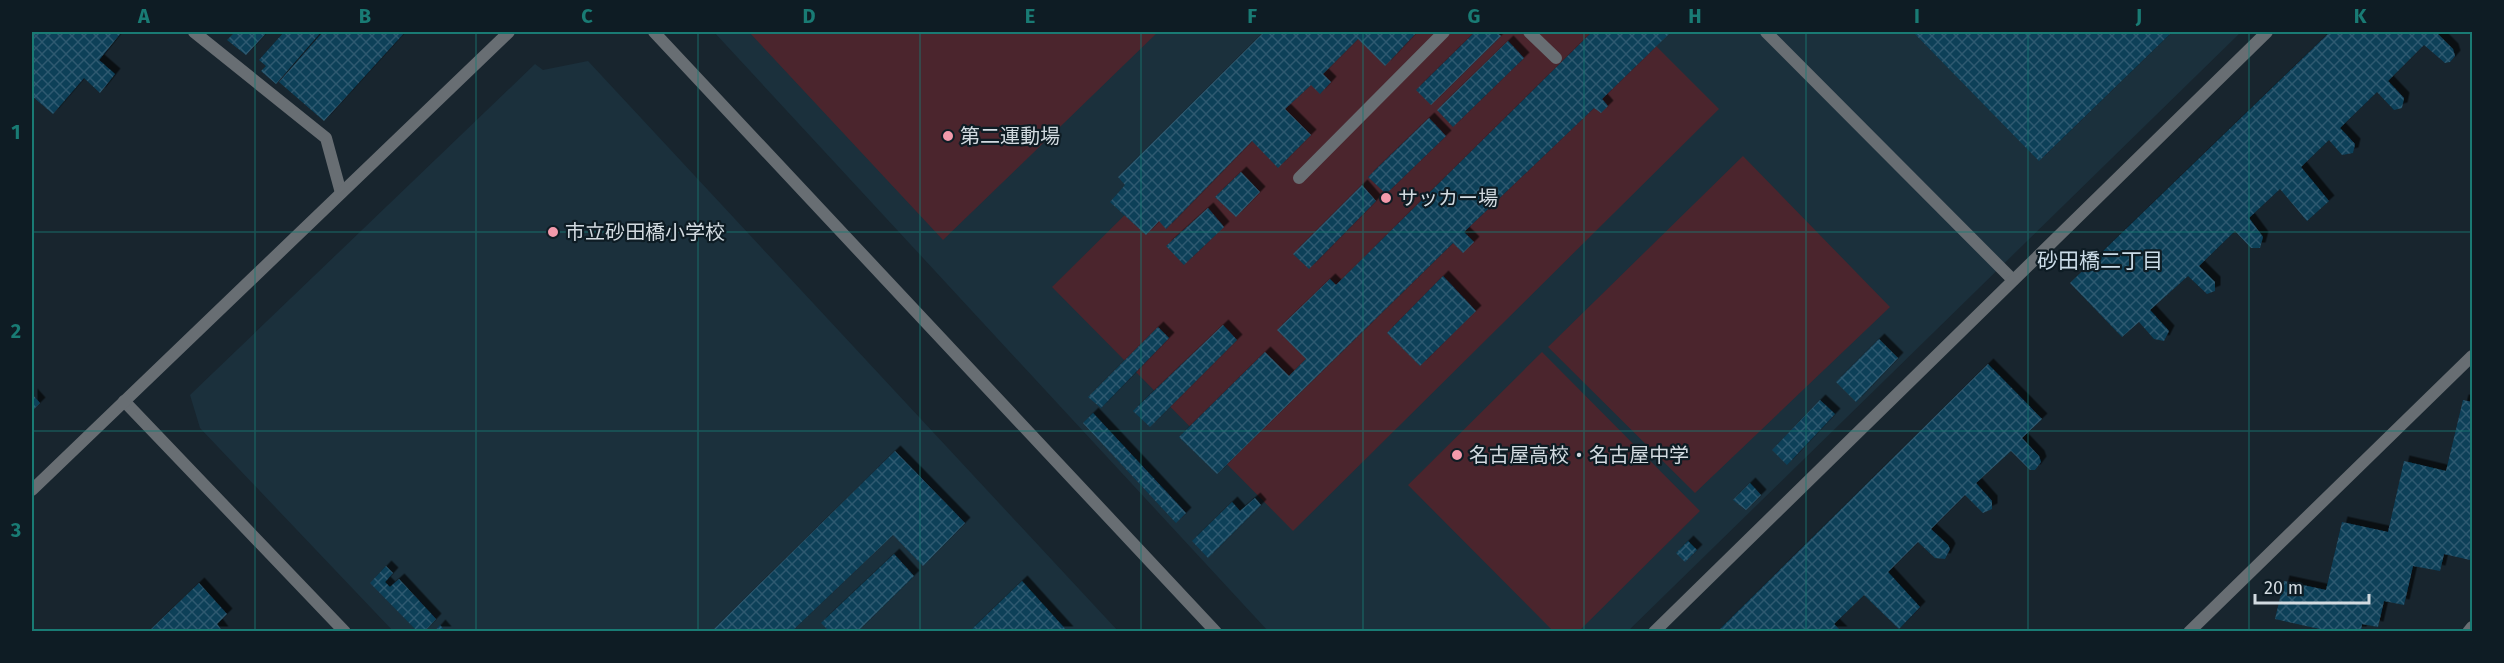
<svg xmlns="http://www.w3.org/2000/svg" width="2504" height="663" font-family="'Fira Sans','Noto Sans JP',sans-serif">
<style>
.built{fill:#1b303c}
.garden{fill:#4b252d}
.building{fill:url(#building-cross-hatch);filter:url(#shadow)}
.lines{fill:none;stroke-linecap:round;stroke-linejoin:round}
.service{stroke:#686e73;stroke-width:12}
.minor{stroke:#686e73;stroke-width:12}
.tertiary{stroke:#686e73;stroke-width:12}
.grid{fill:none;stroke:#197b74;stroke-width:1.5;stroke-opacity:0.55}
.poi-dot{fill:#f39aab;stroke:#0e1c24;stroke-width:2}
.labels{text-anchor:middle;stroke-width:4.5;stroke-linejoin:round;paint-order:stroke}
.poi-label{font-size:20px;fill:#d2dae0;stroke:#0e1c24;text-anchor:start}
.neighbourhood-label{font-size:21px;fill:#cbdce8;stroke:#0e1c24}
.neatline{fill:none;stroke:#197b74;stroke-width:2}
.grid-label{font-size:20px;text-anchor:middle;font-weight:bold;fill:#197b74}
</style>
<defs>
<pattern id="building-cross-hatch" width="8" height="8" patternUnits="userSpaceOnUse" patternTransform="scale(1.5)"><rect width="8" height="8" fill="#0d3f58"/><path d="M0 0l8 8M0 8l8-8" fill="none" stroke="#2f5a70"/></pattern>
<filter id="shadow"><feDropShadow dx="5.5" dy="-5.5" stdDeviation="0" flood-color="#0009"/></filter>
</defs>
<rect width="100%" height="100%" fill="#18252e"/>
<path class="built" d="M 714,32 L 2241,32 L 1627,632 L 1268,631 Z
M 588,61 L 1118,631 L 393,631 L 200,428 L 190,395 L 535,64 L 543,70 Z"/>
<path class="garden" d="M 749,32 L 1158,32 L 943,240 Z
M 1310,32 L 1642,32 L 1719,109 L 1293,531 L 1052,287 Z
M 1743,156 L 1890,307 L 1695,493 L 1548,347 Z
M 1542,352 L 1700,511 L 1579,631 L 1553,631 L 1408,485 Z"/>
<path class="building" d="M 32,32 L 116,32 L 120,34 L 99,60 L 115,74 L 100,93 L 84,78 L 53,114 L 32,96 Z
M 235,32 L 267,32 L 246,55 L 227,40 Z
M 284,32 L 321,32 L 276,84 L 261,71 L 266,66 L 259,60 Z
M 323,32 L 405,32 L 324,121 L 279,82 Z
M 1264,32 L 1417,32 L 1385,66 L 1358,39 L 1323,74 L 1331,82 L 1320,94 L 1311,85 L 1285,109 L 1311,135 L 1278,168 L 1252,141 L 1166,229 L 1159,221 L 1146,235 L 1110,202 L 1125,185 L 1118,177 Z
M 1475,32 L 1496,32 L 1501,36 L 1431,105 L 1416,90 Z
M 1592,32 L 1671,32 L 1602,99 L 1608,106 L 1601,113 L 1594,108 L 1464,232 L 1474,242 L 1463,253 L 1453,243 L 1217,474 L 1179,437 L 1265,352 L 1289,376 L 1306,359 L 1277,330 L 1330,279 L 1336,285 Z
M 1913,32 L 2172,32 L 2039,161 Z
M 2330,32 L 2436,32 L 2453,49 L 2455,56 L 2450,62 L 2445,63 L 2424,45 L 2388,81 L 2404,98 L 2402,108 L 2394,110 L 2377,92 L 2340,128 L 2355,144 L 2353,153 L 2342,155 L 2329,140 L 2301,167 L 2329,201 L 2307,221 L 2280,189 L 2249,218 L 2263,237 L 2260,248 L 2251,248 L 2235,231 L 2199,266 L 2215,282 L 2215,291 L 2207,294 L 2188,276 L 2150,310 L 2169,331 L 2164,341 L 2154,339 L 2139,322 L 2122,337 L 2070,283 Z
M 1508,41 L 1524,58 L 1453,127 L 1437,110 Z
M 1429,118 L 1446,136 L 1386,194 L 1368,177 Z
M 1241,172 L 1260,192 L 1236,217 L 1215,197 Z
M 1362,185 L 1376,201 L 1309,269 L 1293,254 Z
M 1208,208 L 1224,227 L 1184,265 L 1166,246 Z
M 1443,276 L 1476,311 L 1420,366 L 1387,333 Z
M 1223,325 L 1237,340 L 1150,427 L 1133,411 Z
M 1158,327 L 1169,338 L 1101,408 L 1088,397 Z
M 1879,339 L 1898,358 L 1856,402 L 1836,382 Z
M 1988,364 L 2042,419 L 2022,438 L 2039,456 L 2041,462 L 2035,470 L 2030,470 L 2011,451 L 1976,483 L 1992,501 L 1992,509 L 1983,513 L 1965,495 L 1931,529 L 1948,545 L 1950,549 L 1945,559 L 1935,558 L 1918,542 L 1888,572 L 1920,607 L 1899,629 L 1864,595 L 1834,624 L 1842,632 L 1717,632 Z
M 32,394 L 40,403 L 32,411 Z
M 1820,400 L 1835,414 L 1787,465 L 1772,450 Z
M 2463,400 L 2472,402 L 2470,560 L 2444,554 L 2440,571 L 2413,566 L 2404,605 L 2384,601 L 2378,627 L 2362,624 L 2361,632 L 2333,632 L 2275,619 L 2284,581 L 2326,590 L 2342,522 L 2388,532 L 2404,461 L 2446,471 Z
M 1093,413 L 1186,513 L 1176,523 L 1083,423 Z
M 895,451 L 965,523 L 923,566 L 893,535 L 791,632 L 711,632 Z
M 1750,483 L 1761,495 L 1746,510 L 1733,500 Z
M 1255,498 L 1261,505 L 1208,558 L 1192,541 L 1232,502 L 1240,511 Z
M 1688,541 L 1697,550 L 1685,562 L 1676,553 Z
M 894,554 L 914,576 L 857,632 L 830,632 L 821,623 Z
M 386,566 L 393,573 L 385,582 L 390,587 L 399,579 L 436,619 L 424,632 L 418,632 L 370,583 Z
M 1022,581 L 1068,632 L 969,632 Z
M 199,583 L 227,614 L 217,624 L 223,632 L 148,632 Z
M 440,625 L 446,632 L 434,632 Z"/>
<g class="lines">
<path class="service" d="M 1529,32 L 1556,58
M 1766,32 L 2013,280
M 1299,178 L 1444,32"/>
<path class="minor" d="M 194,32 L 326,138 L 341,193
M 124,401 L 345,632
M 1654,632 L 2267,32
M 2189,632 L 2472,356
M 2468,632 L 2472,627"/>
<path class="tertiary" d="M 654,32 L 1216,632
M 32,490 L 509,32"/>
</g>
<path class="grid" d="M 255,32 L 255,632M 476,32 L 476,632M 698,32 L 698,632M 920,32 L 920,632M 1141,32 L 1141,632M 1363,32 L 1363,632M 1584,32 L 1584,632M 1806,32 L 1806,632M 2028,32 L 2028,632M 2249,32 L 2249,632M 32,232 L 2472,232M 32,431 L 2472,431"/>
<g class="poi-dot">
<circle cx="948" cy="136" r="6"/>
<circle cx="1386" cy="198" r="6"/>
<circle cx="553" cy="232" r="6"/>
<circle cx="1457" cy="455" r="6"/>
</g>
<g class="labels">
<g class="poi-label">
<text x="960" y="143">第二運動場</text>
<text x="1398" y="205">サッカー場</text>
<text x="565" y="239">市立砂田橋小学校</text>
<text x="1469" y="462">名古屋高校・名古屋中学</text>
</g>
<g class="neighbourhood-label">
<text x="2100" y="268">砂田橋二丁目</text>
</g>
</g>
<rect width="2504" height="663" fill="none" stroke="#0e1c24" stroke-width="66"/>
<path d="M2255 594v9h114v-9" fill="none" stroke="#d2dae0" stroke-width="3"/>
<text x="2264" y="594" font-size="18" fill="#d2dae0" stroke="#0e1c24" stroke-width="4.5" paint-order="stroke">20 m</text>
<rect x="33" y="33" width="2438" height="597" class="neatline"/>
<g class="grid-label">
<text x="144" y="23">A</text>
<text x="365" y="23">B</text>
<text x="587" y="23">C</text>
<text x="809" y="23">D</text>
<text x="1030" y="23">E</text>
<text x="1252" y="23">F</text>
<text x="1474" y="23">G</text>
<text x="1695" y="23">H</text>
<text x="1917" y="23">I</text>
<text x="2139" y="23">J</text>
<text x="2360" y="23">K</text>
<text x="16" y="139">1</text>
<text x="16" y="338">2</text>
<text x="16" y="537">3</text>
</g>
</svg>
